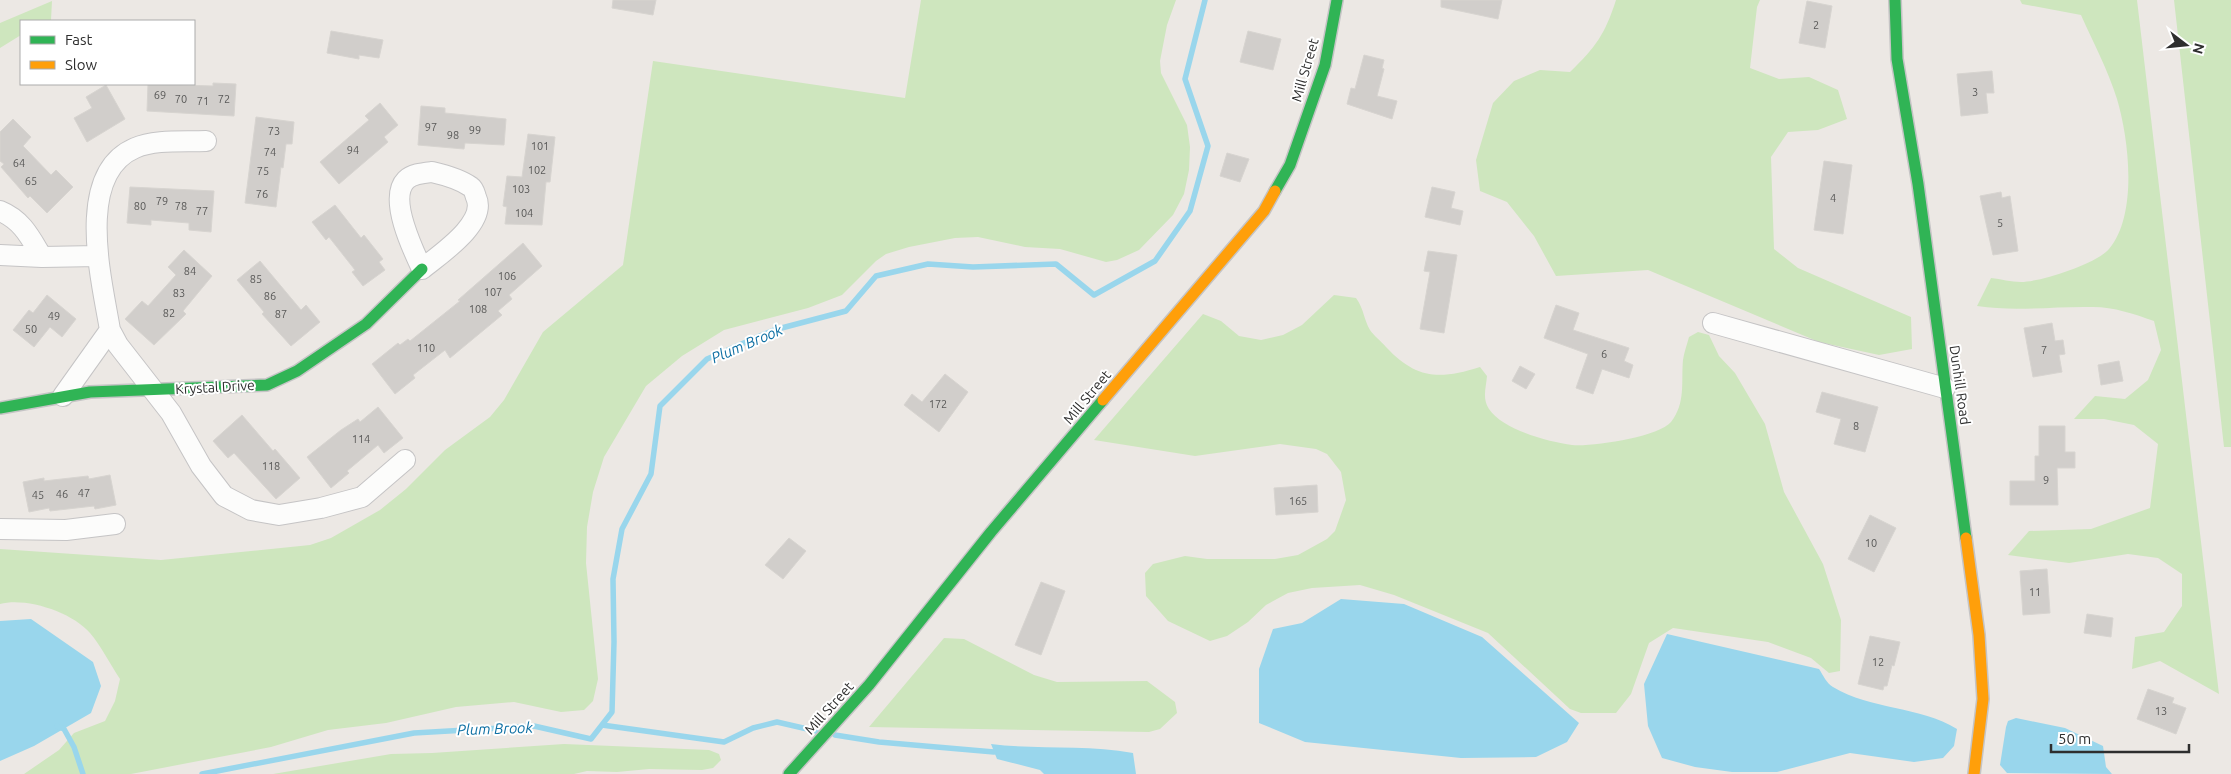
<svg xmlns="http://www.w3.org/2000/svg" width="2231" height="774" font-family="Ubuntu,sans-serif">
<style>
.green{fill:#cee6be}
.water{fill:#99d6ec}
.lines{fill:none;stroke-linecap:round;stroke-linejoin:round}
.stream{stroke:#99d6ec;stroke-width:5.5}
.building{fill:#d1cecb;stroke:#d7d4d0}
.street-casing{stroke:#c5c4c5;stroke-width:22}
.fast-casing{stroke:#c5c4c5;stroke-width:14}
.slow-casing{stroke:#c5c4c5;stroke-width:14}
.street{stroke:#fcfcfb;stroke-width:20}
.fast{stroke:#30b455;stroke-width:11}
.slow{stroke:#ff9f0a;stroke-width:11}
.labels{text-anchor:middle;stroke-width:4;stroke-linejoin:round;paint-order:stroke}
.number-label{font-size:11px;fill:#585857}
.street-label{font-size:14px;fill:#2e2e2e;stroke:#fff}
.water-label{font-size:15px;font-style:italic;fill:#0d6fa3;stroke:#fff}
</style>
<rect width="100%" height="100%" fill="#ece8e4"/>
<path class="green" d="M 921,0 L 1176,0 L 1167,25 L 1160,61 L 1161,73 L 1187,125 L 1190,147 L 1189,170 L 1184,194 L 1173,215 L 1139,250 L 1117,260 L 1106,262 L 1060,249 L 1025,247 L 978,237 L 955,238 L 909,247 L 886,254 L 876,261 L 842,295 L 808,308 L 724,330 L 682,356 L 646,386 L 604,457 L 593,492 L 587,527 L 586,563 L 598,679 L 593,701 L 584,710 L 561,712 L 514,702 L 456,707 L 386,723 L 328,730 L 271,747 L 131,774 L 24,774 L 59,750 L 74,733 L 105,721 L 115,701 L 120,679 C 110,664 101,646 90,633 C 72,612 26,597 0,604 L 0,549 L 161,560 L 310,545 L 331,538 L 380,510 L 406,489 L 445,450 L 490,417 L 504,400 L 543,332 L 623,265 L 653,61 L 905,98 Z
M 1616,0 L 1760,0 L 1757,7 L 1750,68 L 1779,79 L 1809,77 L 1838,90 L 1847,119 L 1818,130 L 1788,132 L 1771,157 L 1774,249 L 1798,268 L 1911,317 L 1912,349 L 1879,355 L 1819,342 L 1648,270 L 1556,276 L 1534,236 L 1507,202 L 1480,191 L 1476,160 L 1493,103 L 1514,81 L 1540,70 L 1570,72 C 1596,47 1605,34 1616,0 Z
M 2020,0 L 2137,0 L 2219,694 L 2160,661 L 2132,669 L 2135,637 L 2164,632 L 2182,606 L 2182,574 L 2158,558 L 2128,554 L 2069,563 L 2008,555 L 2029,531 L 2091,529 L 2150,508 L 2158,444 L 2134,425 L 2104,419 L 2074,419 L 2095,396 L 2125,399 L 2148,380 L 2161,350 L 2154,321 C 2134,314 2114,307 2093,307 C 2054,306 2016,312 1977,306 L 1991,278 C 2001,279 2011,282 2021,282 C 2041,282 2096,264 2109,249 C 2138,215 2129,139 2117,99 C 2108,70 2093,42 2081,15 L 2022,4 Z
M 2174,0 L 2231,0 L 2231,447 L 2224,447 Z
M 52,1 L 51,20 L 21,21 L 21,35 L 0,48 L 0,23 Z
M 1334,295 L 1356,298 C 1364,309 1364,320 1370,330 C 1374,336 1381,341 1386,347 C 1416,379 1439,380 1480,367 L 1487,376 C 1486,388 1482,399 1489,409 C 1503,430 1549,442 1572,445 C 1592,447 1658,437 1671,422 C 1686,403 1681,382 1683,360 C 1684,352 1687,345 1689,337 L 1698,332 L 1709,335 L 1719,356 L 1735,373 L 1765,424 L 1784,492 L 1823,564 L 1841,620 L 1840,671 L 1829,673 L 1811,658 L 1768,642 L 1673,628 L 1649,643 L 1631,694 L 1616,713 L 1581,713 L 1570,709 L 1488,633 L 1394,595 L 1360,585 L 1312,588 L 1288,593 L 1266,605 L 1248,622 L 1227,636 L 1210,641 L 1168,621 L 1146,596 L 1145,573 L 1153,564 L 1185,556 L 1207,559 L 1275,559 L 1298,555 L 1327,539 L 1335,531 L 1346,500 L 1341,472 L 1327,454 L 1316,449 L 1280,444 L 1195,456 L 1094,440 L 1203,314 L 1221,321 L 1239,336 L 1261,340 L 1283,335 L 1302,325 Z
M 944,638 L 964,639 L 1034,675 L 1057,682 L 1147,681 L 1175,702 L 1177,713 L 1160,729 L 1149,732 L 869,727 Z
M 564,744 L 709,750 L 719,754 L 721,760 L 713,768 L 702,770 L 649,769 L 617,772 L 587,771 L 574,774 L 273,774 L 391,754 L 432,753 Z"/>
<path class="water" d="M 1341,599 L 1404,604 L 1482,637 L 1579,723 L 1567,742 L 1536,757 L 1461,758 L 1305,742 L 1259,723 L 1259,669 L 1273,629 L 1302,623 Z
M 31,619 L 93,662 L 101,686 L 91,713 L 34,746 L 0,761 L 0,621 Z
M 1667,634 L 1819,669 C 1823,675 1827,684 1833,687 C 1871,710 1920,706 1957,729 L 1954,746 L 1943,758 L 1914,762 L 1850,753 L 1777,772 L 1732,772 L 1695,767 L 1662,758 L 1648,726 L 1644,684 Z
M 2016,718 L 2065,728 L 2103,746 L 2106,767 L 2112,774 L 2007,773 L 2000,765 L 2006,727 L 2008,721 Z
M 991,744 C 1038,750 1086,744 1133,753 L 1136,774 L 1044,774 L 1040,770 L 997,759 Z"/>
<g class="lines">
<path class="stream" d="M 602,725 L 724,742 L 753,728 L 777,722 L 816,731
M 57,726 L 64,729 L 74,747 L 83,774
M 835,735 L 879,742 L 994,752
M 202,774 L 414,733 L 534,726 L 591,739 L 612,712 L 614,642 L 613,579 L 622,529 L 651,474 L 660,406 L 707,359 L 774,330 L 846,311 L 876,276 L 928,264 L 973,267 L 1056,264 L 1094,295 L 1155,261 L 1190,211 L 1208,146 L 1185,79 L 1205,0"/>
</g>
<path class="building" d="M 613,0 L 656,0 L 653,15 L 612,8 Z
M 1441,0 L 1502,0 L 1498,19 L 1441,7 Z
M 1807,1 L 1832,6 L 1825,48 L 1799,43 Z
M 331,31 L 383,40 L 379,58 L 359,55 L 359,59 L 327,53 Z
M 1248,31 L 1281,39 L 1273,70 L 1240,62 Z
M 1364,55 L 1384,60 L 1382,68 L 1384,69 L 1377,96 L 1397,101 L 1392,119 L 1347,104 L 1351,88 L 1355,89 Z
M 1992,71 L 1994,93 L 1986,93 L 1988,113 L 1961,116 L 1957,74 Z
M 213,83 L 236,84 L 234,116 L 147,111 L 148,84 L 213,86 Z
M 106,85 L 125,119 L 87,142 L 74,118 L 92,108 L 86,97 Z
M 380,103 L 398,125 L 384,137 L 388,142 L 339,184 L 320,162 L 369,120 L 365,116 Z
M 421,106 L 445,108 L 445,113 L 506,119 L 504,145 L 465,143 L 464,149 L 418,145 Z
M 256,117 L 294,122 L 292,144 L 286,144 L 283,168 L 281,167 L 276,207 L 245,203 Z
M 13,119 L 31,137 L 23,146 L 51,175 L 56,170 L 73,187 L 47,213 L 30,196 L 28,198 L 1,167 L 4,164 L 0,161 L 0,132 Z
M 528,134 L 555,137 L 550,182 L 546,182 L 542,225 L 505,224 L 507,207 L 503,206 L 507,176 L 522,177 Z
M 1227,153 L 1249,159 L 1240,182 L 1220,176 Z
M 1824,161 L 1852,165 L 1843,234 L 1814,230 Z
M 130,187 L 214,191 L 211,232 L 189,230 L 189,223 L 151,220 L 151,225 L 127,223 Z
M 1432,187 L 1455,192 L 1451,208 L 1463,211 L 1460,225 L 1425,217 Z
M 2001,192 L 2002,198 L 2010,196 L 2018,251 L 1993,255 L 1980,196 Z
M 335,205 L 361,238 L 364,235 L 383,259 L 379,262 L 385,270 L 363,286 L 352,272 L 355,270 L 329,237 L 326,240 L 312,222 Z
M 523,243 L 542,266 L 509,295 L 512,299 L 498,311 L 502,315 L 450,358 L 445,350 L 413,375 L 415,378 L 395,394 L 372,364 L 398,343 L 400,345 L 408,339 L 410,341 L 460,301 L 458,300 Z
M 184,250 L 212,276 L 183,311 L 186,314 L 154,345 L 125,319 L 142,301 L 148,306 L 176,275 L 168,267 Z
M 1428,251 L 1457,255 L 1444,333 L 1420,329 L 1430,272 L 1424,271 Z
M 260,261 L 301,310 L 306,305 L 320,322 L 291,346 L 262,314 L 264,312 L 237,280 Z
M 47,295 L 76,319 L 62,337 L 50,327 L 34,347 L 13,330 L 29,310 L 33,313 Z
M 1556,305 L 1579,313 L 1573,330 L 1629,348 L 1624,361 L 1633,365 L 1629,378 L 1602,369 L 1593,394 L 1576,388 L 1588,354 L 1544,338 Z
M 2052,323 L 2055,341 L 2063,340 L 2065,354 L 2059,355 L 2062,372 L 2033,377 L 2024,328 Z
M 2119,361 L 2123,381 L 2101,385 L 2098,365 Z
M 1520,366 L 1535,374 L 1526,389 L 1512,381 Z
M 945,374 L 968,392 L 939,432 L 904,405 L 912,394 L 922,402 Z
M 1822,392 L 1878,407 L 1865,452 L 1834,444 L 1841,419 L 1816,412 Z
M 378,407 L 403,438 L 384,453 L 378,445 L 347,471 L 349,473 L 331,488 L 307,457 L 341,430 L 358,419 L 360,422 Z
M 242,415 L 273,451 L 275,449 L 300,478 L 276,499 L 234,453 L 228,458 L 213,441 Z
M 2039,426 L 2065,426 L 2065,452 L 2075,452 L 2075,468 L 2057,468 L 2058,505 L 2010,505 L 2010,481 L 2035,481 L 2035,456 L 2039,456 Z
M 110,475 L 116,505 L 95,509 L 94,506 L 50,511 L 49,508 L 29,512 L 23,482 L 44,478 L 44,481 L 88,476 L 89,479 Z
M 1317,485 L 1318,512 L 1276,515 L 1274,488 Z
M 1870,515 L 1896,528 L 1874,572 L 1848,559 Z
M 789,538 L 806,551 L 783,579 L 765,565 Z
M 2047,569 L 2050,613 L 2023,615 L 2020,571 Z
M 1041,582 L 1065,591 L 1041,655 L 1015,645 Z
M 2087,614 L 2113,618 L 2111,637 L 2084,633 Z
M 1870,636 L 1900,642 L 1894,666 L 1892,665 L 1887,686 L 1884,686 L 1883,690 L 1858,684 Z
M 2148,689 L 2174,698 L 2172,703 L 2186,708 L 2176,734 L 2137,719 Z"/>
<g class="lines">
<g class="street-casing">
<path id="street" d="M 432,172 C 445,175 460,179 471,187 C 474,189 475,194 476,197 C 488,223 439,255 422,269 C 413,250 388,198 406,180 C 412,174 423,173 432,172 Z
M 0,211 C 22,220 30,237 42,257 L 0,255
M 42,257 L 98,256
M 1713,323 L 1945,388
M 110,330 L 118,345 L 171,413 L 201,466 L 224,496 L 251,510 L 279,515 L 321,508 L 362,497 L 405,460
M 63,396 L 110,330 C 102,281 74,174 135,148 C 155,139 184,142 206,141
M 0,529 L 66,530 L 115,524"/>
</g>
<g class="fast-casing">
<path id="fast" d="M 1895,0 L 1897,59 L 1918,184 L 1966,538
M 1275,191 L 1290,165 L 1325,65 L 1337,0
M 0,408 L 90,392 L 267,385 L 297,371 L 366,324 L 422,269
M 789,774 L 869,685 L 991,532 L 1103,400"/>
</g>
<g class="slow-casing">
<path id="slow" d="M 1103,400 L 1264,211 L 1275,191
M 1966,538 L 1979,635 L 1983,699 L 1974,774"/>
</g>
<use href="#street" class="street"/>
<use href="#fast" class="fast"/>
<use href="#slow" class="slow"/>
</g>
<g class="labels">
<g class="number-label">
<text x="1816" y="29">2</text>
<text x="1975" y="96">3</text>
<text x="160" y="99">69</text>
<text x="181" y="103">70</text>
<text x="224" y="103">72</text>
<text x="203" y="105">71</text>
<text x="431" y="131">97</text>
<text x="475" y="134">99</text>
<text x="274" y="135">73</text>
<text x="453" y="139">98</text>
<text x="540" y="150">101</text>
<text x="353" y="154">94</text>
<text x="270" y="156">74</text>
<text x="19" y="167">64</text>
<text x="537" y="174">102</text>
<text x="263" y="175">75</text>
<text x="31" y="185">65</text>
<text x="521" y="193">103</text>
<text x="262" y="198">76</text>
<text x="1833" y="202">4</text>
<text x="162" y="205">79</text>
<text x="140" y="210">80</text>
<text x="181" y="210">78</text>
<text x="202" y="215">77</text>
<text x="524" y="217">104</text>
<text x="2000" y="227">5</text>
<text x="190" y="275">84</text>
<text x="507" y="280">106</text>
<text x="256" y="283">85</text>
<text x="493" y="296">107</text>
<text x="179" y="297">83</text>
<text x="270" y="300">86</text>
<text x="478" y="313">108</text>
<text x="169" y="317">82</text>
<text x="281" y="318">87</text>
<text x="54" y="320">49</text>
<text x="31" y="333">50</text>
<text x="426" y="352">110</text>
<text x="2044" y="354">7</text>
<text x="1604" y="358">6</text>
<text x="938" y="408">172</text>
<text x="1856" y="430">8</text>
<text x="361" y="443">114</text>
<text x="271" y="470">118</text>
<text x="2046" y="484">9</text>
<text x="84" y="497">47</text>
<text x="62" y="498">46</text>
<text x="38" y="499">45</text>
<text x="1298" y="505">165</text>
<text x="1871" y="547">10</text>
<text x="2035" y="596">11</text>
<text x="1878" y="666">12</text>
<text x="2161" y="715">13</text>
</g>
<g class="street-label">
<text transform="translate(1305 70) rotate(-74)" y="5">Mill Street</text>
<text transform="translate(1960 385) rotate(82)" y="5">Dunhill Road</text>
<text transform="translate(215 387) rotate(-3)" y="5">Krystal Drive</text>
<text transform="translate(1087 397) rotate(-50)" y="5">Mill Street</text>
<text transform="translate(829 708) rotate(-48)" y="5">Mill Street</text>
</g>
<g class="water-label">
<text transform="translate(747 344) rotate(-23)" y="5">Plum Brook</text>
<text transform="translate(495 729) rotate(-2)" y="5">Plum Brook</text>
</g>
</g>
<rect x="20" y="20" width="175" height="65" fill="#ffffff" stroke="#ababab"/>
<rect x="30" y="36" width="25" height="8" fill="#30b455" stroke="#ababab"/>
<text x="65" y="45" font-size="15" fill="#2e2e2e">Fast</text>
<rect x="30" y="61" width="25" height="8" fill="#ff9f0a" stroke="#ababab"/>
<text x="65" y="70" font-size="15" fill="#2e2e2e">Slow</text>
<g transform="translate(2186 45) rotate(106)" stroke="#ffffff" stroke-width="4" paint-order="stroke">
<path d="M0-4L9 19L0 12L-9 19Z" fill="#2e2e2e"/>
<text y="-8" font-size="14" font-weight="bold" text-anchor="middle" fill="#2e2e2e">N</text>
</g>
<path d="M2051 744v8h138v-8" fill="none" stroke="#2e2e2e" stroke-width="2.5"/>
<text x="2058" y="744" font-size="15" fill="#2e2e2e" stroke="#ffffff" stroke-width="4" paint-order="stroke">50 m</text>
</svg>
